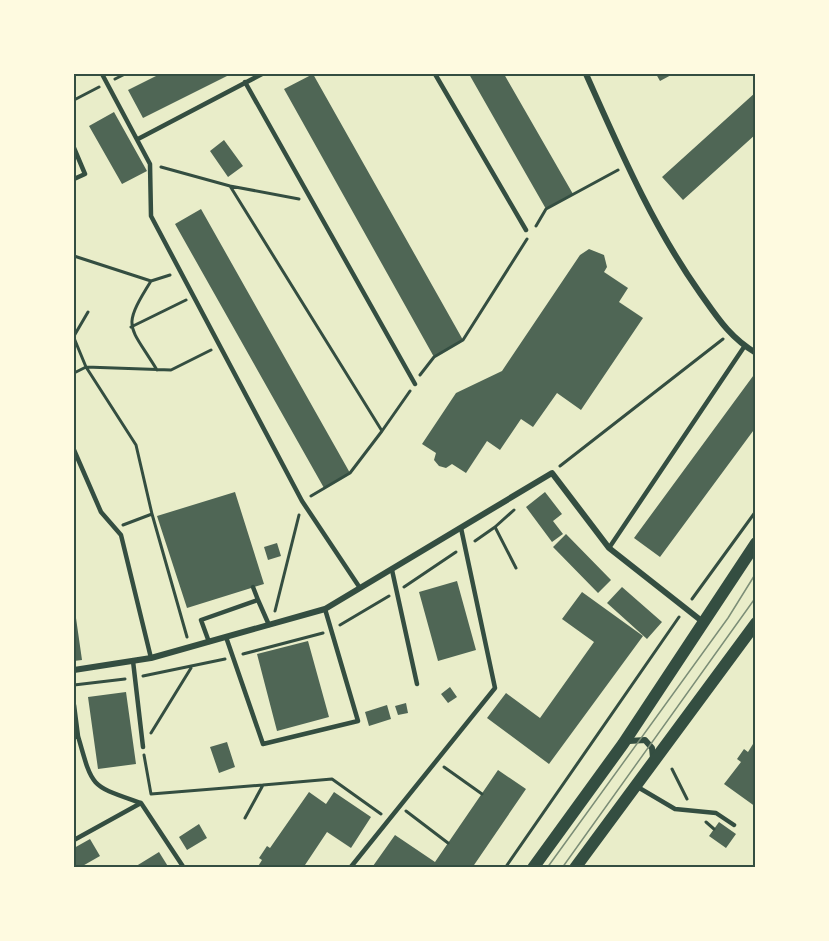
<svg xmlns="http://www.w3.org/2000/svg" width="829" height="941" font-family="'Roboto Condensed',sans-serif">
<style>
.building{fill:#4f6655}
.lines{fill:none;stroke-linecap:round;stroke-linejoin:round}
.path{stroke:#344e41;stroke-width:3}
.service{stroke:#344e41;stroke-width:4.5}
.minor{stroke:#344e41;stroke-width:6}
.secondary{stroke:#344e41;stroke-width:12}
.tram{stroke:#7c8e77;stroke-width:1.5}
.neatline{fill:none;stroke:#344e41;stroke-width:2}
</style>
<rect width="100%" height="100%" fill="#e9edc9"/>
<path class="building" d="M 160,74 L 231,74 L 143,118 L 128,90 Z
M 313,74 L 463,340 L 434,357 L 284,89 Z
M 469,74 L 504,74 L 573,194 L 546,209 Z
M 656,74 L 673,74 L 660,81 Z
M 756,92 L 756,134 L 683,200 L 662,177 Z
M 114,112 L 147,171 L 122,184 L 89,126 Z
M 224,140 L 243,166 L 228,177 L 210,151 Z
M 201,209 L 350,473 L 324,488 L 175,224 Z
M 589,249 L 604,255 L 607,267 L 604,272 L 628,288 L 619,302 L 643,318 L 581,410 L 557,393 L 533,427 L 521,419 L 500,450 L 487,441 L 466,473 L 452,464 L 446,468 L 439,466 L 434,460 L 436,453 L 422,444 L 456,393 L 502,371 L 580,255 Z
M 756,372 L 756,427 L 660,557 L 634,538 Z
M 235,492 L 264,584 L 187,608 L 157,516 Z
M 545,492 L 562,514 L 553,521 L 563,534 L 552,542 L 526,507 Z
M 566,534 L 611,580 L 598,593 L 553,547 Z
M 277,543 L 281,556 L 268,560 L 264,547 Z
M 457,581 L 476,650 L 438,661 L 419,592 Z
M 622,587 L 662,622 L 647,639 L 607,603 Z
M 582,592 L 643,636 L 549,764 L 487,718 L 506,693 L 540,718 L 594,642 L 562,619 Z
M 74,604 L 82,660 L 74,661 Z
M 308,641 L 329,717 L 277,731 L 257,654 Z
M 450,687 L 457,697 L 448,703 L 441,694 Z
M 126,692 L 136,764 L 98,769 L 88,697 Z
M 406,703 L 408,713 L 398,715 L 395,706 Z
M 387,705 L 391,719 L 369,726 L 365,712 Z
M 227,742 L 235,767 L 219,773 L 210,747 Z
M 753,744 L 756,746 L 756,807 L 724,784 L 741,762 L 737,759 L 744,749 L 748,752 Z
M 498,770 L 526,789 L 472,868 L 373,866 L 395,835 L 435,862 Z
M 309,792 L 326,804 L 334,792 L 371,817 L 351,848 L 327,832 L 303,868 L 257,868 L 262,860 L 259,858 L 267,846 L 270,848 Z
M 719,822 L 736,834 L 726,848 L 709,836 Z
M 199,824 L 207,838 L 187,850 L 179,837 Z
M 90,839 L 100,856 L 79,868 L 74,868 L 74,848 Z
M 159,852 L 169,868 L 133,868 Z"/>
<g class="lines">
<path class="path" d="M 115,79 L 125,74
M 74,100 L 99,87
M 161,167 L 230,186 L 382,431 L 350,473 L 311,496
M 230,186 L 299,199
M 536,226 L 546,209 L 618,170
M 74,256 L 151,281 L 170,275
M 151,281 C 121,329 129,324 157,370
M 131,327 L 186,300
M 74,336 L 88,312
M 74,338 L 86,367 L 136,445 L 152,514 L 123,525
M 74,373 L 86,367 L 171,370 L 211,350
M 420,375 L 434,357 L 463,340 L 527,239
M 382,431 L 410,391
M 560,466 L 723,339
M 152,514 L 187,637
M 495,527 L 516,568
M 475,541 L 495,527 L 514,510
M 404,587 L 456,552
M 692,599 L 756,511
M 275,611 L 299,515
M 340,625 L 389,596
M 243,654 L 323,633
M 143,676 L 225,659
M 74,685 L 125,679
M 151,733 L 191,668
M 144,755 L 151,794 L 263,785
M 444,767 L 482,794
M 672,769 L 687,799
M 406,811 L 448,843
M 245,818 L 263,785 L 332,779 L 381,814
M 706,822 L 714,829
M 505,868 L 679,617"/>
<path class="service" d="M 102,74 L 150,164 L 151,216 L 302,501 L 360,588
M 435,74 L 526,230
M 245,82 L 415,384
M 138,139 L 262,74
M 74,148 L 85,174 L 74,179
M 74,450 L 101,512 L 121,535 L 151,658
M 609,548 L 744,347
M 392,570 L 417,684
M 258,600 L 269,625
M 226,637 L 263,744 L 358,721 L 325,609
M 209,642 L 201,620 L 258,600 L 253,587
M 133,661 L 143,747
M 74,705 L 78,736 L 74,737
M 78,736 C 93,789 90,785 141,803
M 636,786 L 675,809 L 716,813 L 734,825
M 74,840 L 141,803 L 184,868
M 350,868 L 495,688 L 461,528"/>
<path class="minor" d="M 586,74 C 620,150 652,225 700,293 C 717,317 730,338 756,353
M 74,670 L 151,658 L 325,609 L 552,473 L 609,548 L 703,622
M 629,741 L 645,740 L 652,748 L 653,758"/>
<path class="secondary" d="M 533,868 L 623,744 L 756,543
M 575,868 L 756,623"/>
<path class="tram" d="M 547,868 L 728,618 L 756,573
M 562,868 L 756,597"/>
</g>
<rect width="829" height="941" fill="none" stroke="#fefae0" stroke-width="150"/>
<rect x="75" y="75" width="679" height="791" class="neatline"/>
</svg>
